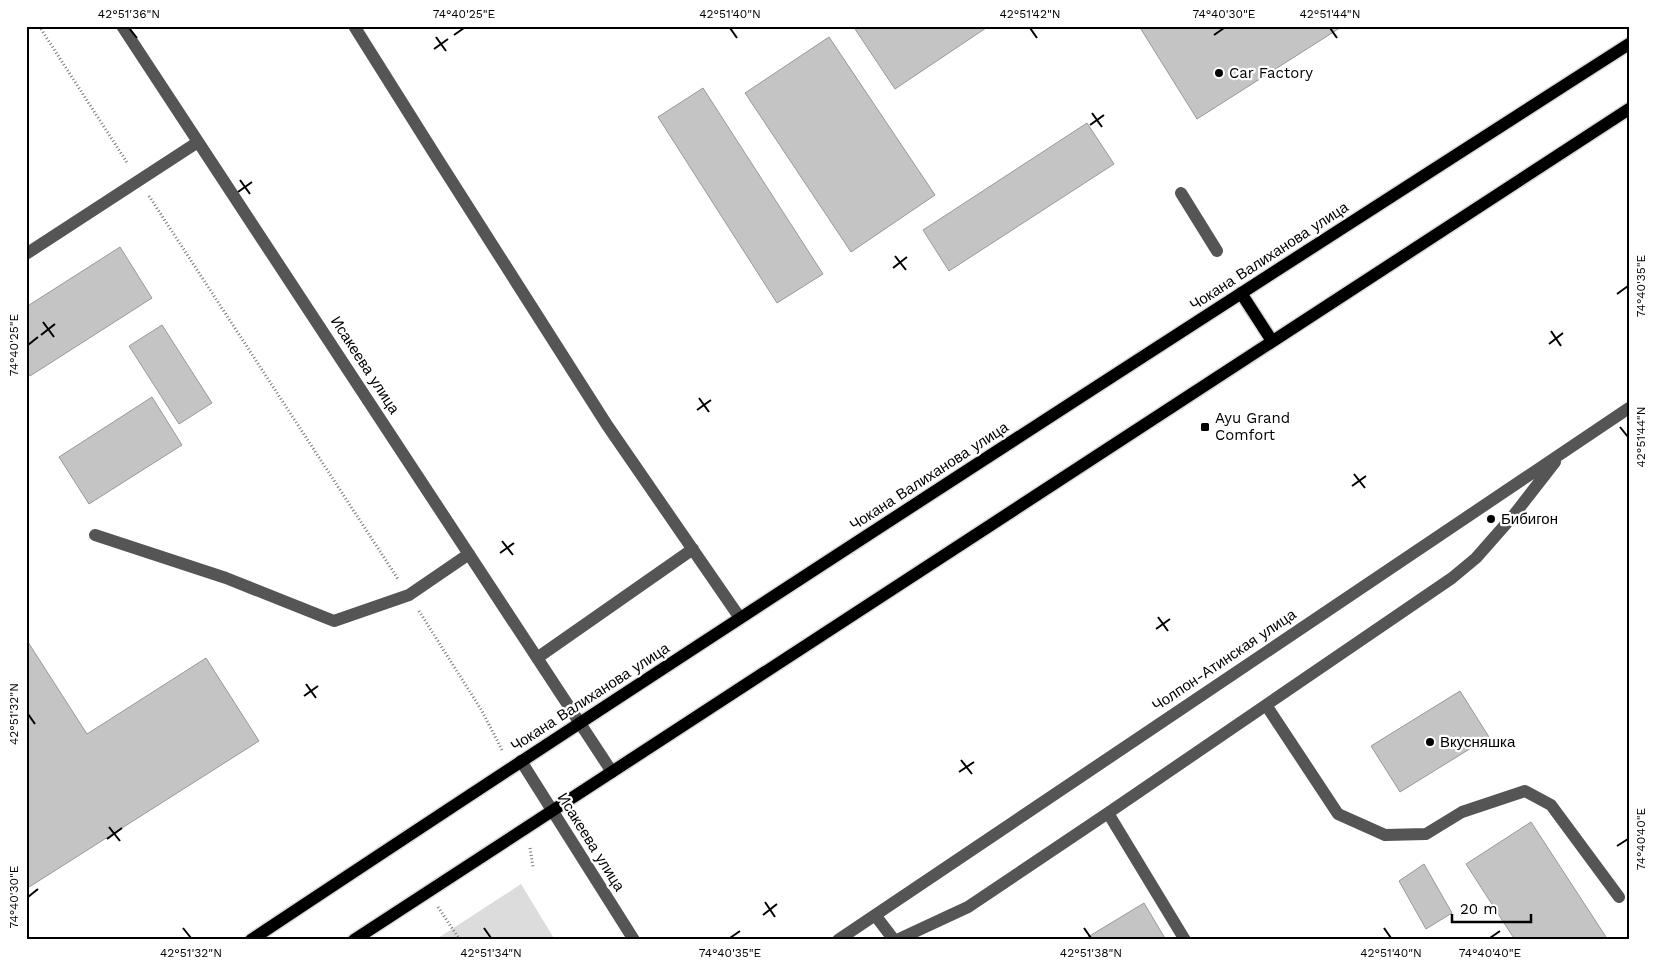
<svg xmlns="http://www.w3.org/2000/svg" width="1655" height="966" font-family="'Work Sans',sans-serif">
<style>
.green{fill:#dcdcdc}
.building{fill:#c4c4c4;stroke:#999}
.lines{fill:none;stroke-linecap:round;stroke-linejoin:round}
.major-casing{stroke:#dbdbdb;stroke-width:15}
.path{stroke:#777;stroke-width:3;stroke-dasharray:1 2.5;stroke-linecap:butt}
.minor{stroke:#555;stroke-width:12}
.major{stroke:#000;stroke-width:12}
.ticks{fill:none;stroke:#000;stroke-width:2}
.poi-dot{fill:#000;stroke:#fff;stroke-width:2}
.labels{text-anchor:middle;stroke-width:4.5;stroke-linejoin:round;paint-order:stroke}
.poi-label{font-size:15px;fill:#000;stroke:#fff;text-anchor:start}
.street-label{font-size:15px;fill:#000;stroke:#fff}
.neatline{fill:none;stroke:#000;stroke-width:2}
.ticks-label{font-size:12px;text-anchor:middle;fill:#000}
</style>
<rect width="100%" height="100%" fill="#fff"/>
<path class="green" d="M 521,884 L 555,940 L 435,940 Z"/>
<path class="building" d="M 853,26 L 989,26 L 895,89 Z
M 1139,26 L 1343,26 L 1197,119 Z
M 829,37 L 935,195 L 851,252 L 745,93 Z
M 703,88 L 823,274 L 777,303 L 658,117 Z
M 1087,123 L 1114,164 L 949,271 L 923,230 Z
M 120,247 L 152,298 L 30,376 L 26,370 L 26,307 Z
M 162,325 L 212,403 L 179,424 L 129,346 Z
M 152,397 L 182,445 L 89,504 L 59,457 Z
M 26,639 L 87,734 L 206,658 L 259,741 L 26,889 Z
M 1460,691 L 1489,737 L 1400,792 L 1371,746 Z
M 1531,822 L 1608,940 L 1515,940 L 1466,864 Z
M 1424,864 L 1452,913 L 1426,929 L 1399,881 Z
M 1144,903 L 1166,940 L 1083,940 Z"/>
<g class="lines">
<g class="major-casing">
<path id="major" d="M 1241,293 L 1272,341
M 251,940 C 707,637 1167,340 1629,44
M 354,940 L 1629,109"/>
</g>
<path class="path" d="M 39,26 L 128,164
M 149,196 L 398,579
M 419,611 L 482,711 L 503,752
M 530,848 L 533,867
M 438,907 L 460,940"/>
<path class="minor" d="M 122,26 L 612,772
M 354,26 L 437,158 L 607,425 L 740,618
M 1181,193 L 1217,251
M 26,254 L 198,142
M 95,535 L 226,578 L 334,621 L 409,595 L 469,554
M 537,658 L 693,549
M 1266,705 L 1338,814 L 1385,835 L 1426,834 L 1462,812 L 1525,791 L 1551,805 L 1619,897
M 521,761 L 634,940
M 1108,813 L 1185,940
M 875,915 L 894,940
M 838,940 L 1629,408
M 897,940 L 968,907 L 1108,813 L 1452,578 L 1476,558 L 1513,516 L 1555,462"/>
<use href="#major" class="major"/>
</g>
<path class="ticks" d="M 129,28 L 137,38M 730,28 L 737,38M 1030,28 L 1037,38M 1330,28 L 1337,38M 454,35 L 464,28M 1214,35 L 1224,28M 436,37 L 446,51M 434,49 L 448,39M 1092,113 L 1102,127M 1090,125 L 1104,115M 240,180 L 250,194M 238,192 L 252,182M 895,256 L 906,270M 893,268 L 907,257M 1617,294 L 1628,286M 43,322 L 54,337M 1551,331 L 1561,346M 41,335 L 55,324M 1549,344 L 1563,333M 28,345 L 38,337M 699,398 L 709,412M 697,410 L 711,400M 1620,427 L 1628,437M 1354,474 L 1365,488M 1352,486 L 1366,476M 502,541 L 513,555M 500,553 L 514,543M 1158,617 L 1168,631M 1156,629 L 1170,619M 306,684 L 316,698M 304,696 L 318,686M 28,714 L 35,724M 961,760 L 972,774M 959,772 L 974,762M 109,827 L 120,841M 107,839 L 122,828M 1617,846 L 1628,839M 28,897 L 38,889M 765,902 L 775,917M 763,915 L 777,904M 183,928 L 191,938M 484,928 L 491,938M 1084,928 L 1091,938M 1384,928 L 1391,938M 730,938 L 740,931M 1490,938 L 1500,931"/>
<g class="poi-dot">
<circle cx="1219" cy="73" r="5"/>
<rect x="1200" y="422" width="10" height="10" rx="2.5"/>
<circle cx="1491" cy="519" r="5"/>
<circle cx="1430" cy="742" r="5"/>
</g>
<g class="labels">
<g class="poi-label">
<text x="1229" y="78">Car Factory</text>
<text x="1215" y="423">Ayu Grand<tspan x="1215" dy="17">Comfort</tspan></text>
<text x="1501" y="524">Бибигон</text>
<text x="1440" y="747">Вкусняшка</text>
</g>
<g class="street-label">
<text transform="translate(1269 256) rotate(-33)" y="5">Чокана Валиханова улица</text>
<text transform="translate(365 365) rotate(57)" y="5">Исакеева улица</text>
<text transform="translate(929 476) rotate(-33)" y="5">Чокана Валиханова улица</text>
<text transform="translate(1224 660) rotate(-34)" y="5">Чолпон-Атинская улица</text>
<text transform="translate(590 697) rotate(-33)" y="5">Чокана Валиханова улица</text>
<text transform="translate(591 842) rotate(58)" y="5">Исакеева улица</text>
</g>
</g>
<rect width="1655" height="966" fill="none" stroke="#ffffff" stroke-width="55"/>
<path d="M1452 914v8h79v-8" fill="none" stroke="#000000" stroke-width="2.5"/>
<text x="1460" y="914" font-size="15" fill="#000000" stroke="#ffffff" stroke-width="4" paint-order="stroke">20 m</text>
<rect x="28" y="28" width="1600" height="910" class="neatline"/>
<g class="ticks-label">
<text x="129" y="18">42°51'36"N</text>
<text x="464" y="18">74°40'25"E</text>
<text x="730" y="18">42°51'40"N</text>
<text x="1030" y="18">42°51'42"N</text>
<text x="1224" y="18">74°40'30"E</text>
<text x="1330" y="18">42°51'44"N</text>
<text transform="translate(1641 286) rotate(-90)" y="4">74°40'35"E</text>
<text transform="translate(14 345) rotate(-90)" y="4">74°40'25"E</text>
<text transform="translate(1641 437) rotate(-90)" y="4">42°51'44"N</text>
<text transform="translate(14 714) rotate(-90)" y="4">42°51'32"N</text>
<text transform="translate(1641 839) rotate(-90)" y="4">74°40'40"E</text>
<text transform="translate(14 897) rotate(-90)" y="4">74°40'30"E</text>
<text x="191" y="957">42°51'32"N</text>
<text x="491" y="957">42°51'34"N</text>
<text x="730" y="957">74°40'35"E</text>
<text x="1091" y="957">42°51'38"N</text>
<text x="1391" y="957">42°51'40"N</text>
<text x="1490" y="957">74°40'40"E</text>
</g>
</svg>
